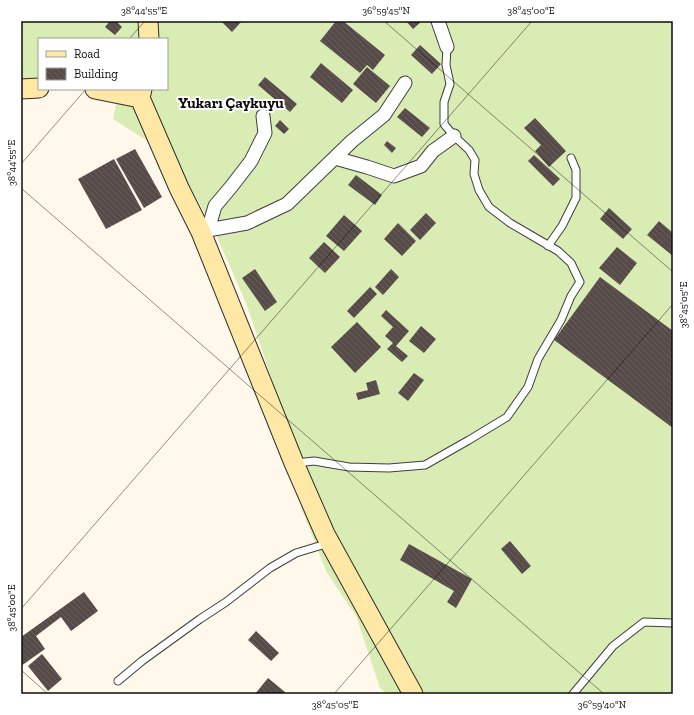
<svg xmlns="http://www.w3.org/2000/svg" width="694" height="715" font-family="'Zilla Slab',serif">
<style>
.grass{fill:#d9ecb3}
.building{fill:url(#building-back-hatch)}
.lines{fill:none;stroke-linecap:round;stroke-linejoin:round}
.lane-casing{stroke:#3f3f3f;stroke-width:9}
.street-casing{stroke:#3f3f3f;stroke-width:15}
.secondary-casing{stroke:#2e2e2e;stroke-width:21}
.lane{stroke:#fff;stroke-width:7}
.street{stroke:#fff;stroke-width:13}
.secondary{stroke:#ffe8a6;stroke-width:19}
.ticks{fill:none;stroke:#0c0c0c;stroke-width:1;stroke-opacity:0.45}
.labels{text-anchor:middle;stroke-width:4;stroke-linejoin:round;paint-order:stroke}
.quarter-label{font-size:15px;font-weight:bold;fill:#0c0c0c;stroke:#fff}
.neatline{fill:none;stroke:#0c0c0c;stroke-width:1.5}
.ticks-label{font-size:10px;text-anchor:middle;fill:#0c0c0c}
</style>
<defs>
<pattern id="building-back-hatch" width="6" height="6" patternUnits="userSpaceOnUse"><rect width="6" height="6" fill="#564b48"/><path d="M-1 5l2 2M0 0l6 6M5-1l2 2" fill="none" stroke="#69605e"/></pattern>
</defs>
<rect width="100%" height="100%" fill="#fff8eb"/>
<path class="grass" d="M 21,21 L 673,21 L 673,694 L 387,694 L 380,688 L 356,616 L 327,573 L 302,510 L 285,418 L 246,303 L 214,230 L 174,158 L 113,119 L 119,89 L 167,89 L 167,39 L 39,39 L 39,81 L 21,78 Z"/>
<path class="building" d="M 110,21 L 116,21 L 122,27 L 115,35 L 105,27 Z
M 221,21 L 242,21 L 232,32 Z
M 336,21 L 343,21 L 385,55 L 373,70 L 367,65 L 360,73 L 320,41 Z
M 406,21 L 422,21 L 413,29 Z
M 420,45 L 441,64 L 432,74 L 411,55 Z
M 321,63 L 353,90 L 342,103 L 310,77 Z
M 367,67 L 390,86 L 376,103 L 353,84 Z
M 265,77 L 297,104 L 290,112 L 258,85 Z
M 405,108 L 430,128 L 422,137 L 397,117 Z
M 535,118 L 566,151 L 549,167 L 535,151 L 541,145 L 524,128 Z
M 280,120 L 289,129 L 284,134 L 275,126 Z
M 387,141 L 396,148 L 392,153 L 384,145 Z
M 135,149 L 162,197 L 144,208 L 116,159 Z
M 534,155 L 560,179 L 553,186 L 528,161 Z
M 114,159 L 142,210 L 106,229 L 78,179 Z
M 356,175 L 382,195 L 375,205 L 348,185 Z
M 609,208 L 632,229 L 623,239 L 600,219 Z
M 426,213 L 436,223 L 420,240 L 410,230 Z
M 344,215 L 362,231 L 344,251 L 326,236 Z
M 659,221 L 673,233 L 673,256 L 647,235 Z
M 398,223 L 416,241 L 402,256 L 384,239 Z
M 324,242 L 340,257 L 325,273 L 309,258 Z
M 617,247 L 637,263 L 620,285 L 599,268 Z
M 255,269 L 277,302 L 265,311 L 242,278 Z
M 391,269 L 399,277 L 383,295 L 375,287 Z
M 600,277 L 673,331 L 673,428 L 554,340 Z
M 370,287 L 377,294 L 354,318 L 347,311 Z
M 386,310 L 409,331 L 396,346 L 408,356 L 402,362 L 387,349 L 393,343 L 385,336 L 393,327 L 381,316 Z
M 357,322 L 381,347 L 355,373 L 331,347 Z
M 421,326 L 436,339 L 424,353 L 409,341 Z
M 414,373 L 424,380 L 408,401 L 398,393 Z
M 376,380 L 380,394 L 358,400 L 356,393 L 368,390 L 366,383 Z
M 510,541 L 531,566 L 522,574 L 501,549 Z
M 409,544 L 472,579 L 456,608 L 447,602 L 454,591 L 400,560 Z
M 84,592 L 98,611 L 71,631 L 61,617 L 36,636 L 45,649 L 21,666 L 21,637 Z
M 256,631 L 279,653 L 271,661 L 248,640 Z
M 42,654 L 62,679 L 48,691 L 28,666 Z
M 268,678 L 285,692 L 283,694 L 255,694 Z"/>
<g class="lines">
<g class="lane-casing">
<path id="lane" d="M 548,246 L 562,226 L 576,198 L 576,170 L 571,158
M 296,463 L 314,461 L 349,467 L 389,468 L 425,465 L 469,440 L 507,417 L 528,387 L 538,359 L 561,320 L 571,296 L 580,282 L 571,263 L 558,251 L 510,223 L 489,207 L 479,190 L 474,174 L 475,160 L 469,150 L 454,136 L 444,124 L 444,102 L 450,84 L 446,65 L 447,47
M 118,681 L 142,661 L 200,619 L 226,602 L 270,568 L 296,553 L 329,543
M 573,694 L 613,646 L 644,622 L 673,623"/>
</g>
<g class="street-casing">
<path id="street" d="M 438,21 L 447,47
M 335,158 L 367,167 L 394,176 L 421,166 L 433,151 L 454,136
M 208,230 L 215,206 L 231,187 L 251,161 L 265,133 L 263,116
M 201,232 L 208,230 L 247,223 L 287,204 L 352,141 L 384,115 L 405,83"/>
</g>
<g class="secondary-casing">
<path id="secondary" d="M 148,21 L 149,39
M 21,89 L 39,88
M 95,89 L 140,98
M 142,89 L 140,98 L 179,188 L 201,232 L 294,463 L 325,534 L 413,694"/>
</g>
<use href="#lane" class="lane"/>
<use href="#street" class="street"/>
<use href="#secondary" class="secondary"/>
</g>
<path class="ticks" d="M 384,21 L 673,272M 129,39 L 145,21M 21,164 L 86,89M 21,188 L 604,694M 21,609 L 532,21M 21,670 L 48,694M 334,694 L 673,304"/>
<g class="labels">
<g class="quarter-label">
<text x="231" y="108">Yukarı Çaykuyu</text>
</g>
</g>
<rect width="694" height="715" fill="none" stroke="#ffffff" stroke-width="44"/>
<rect x="38" y="38" width="130" height="52" fill="#ffffff" stroke="#9e9e9e"/>
<rect x="46" y="51" width="20" height="6" fill="#ffe8a6" stroke="#9e9e9e"/>
<text x="74" y="58" font-size="12" fill="#0c0c0c">Road</text>
<rect x="46" y="68" width="20" height="12" fill="url(#building-back-hatch)" stroke="#9e9e9e"/>
<text x="74" y="78" font-size="12" fill="#0c0c0c">Building</text>
<rect x="22" y="22" width="650" height="671" class="neatline"/>
<g class="ticks-label">
<text x="144" y="14">38°44'55"E</text>
<text x="386" y="14">36°59'45"N</text>
<text x="531" y="14">38°45'00"E</text>
<text transform="translate(11 163) rotate(-90)" y="4">38°44'55"E</text>
<text transform="translate(683 305) rotate(-90)" y="4">38°45'05"E</text>
<text transform="translate(11 608) rotate(-90)" y="4">38°45'00"E</text>
<text x="335" y="708">38°45'05"E</text>
<text x="602" y="708">36°59'40"N</text>
</g>
</svg>
